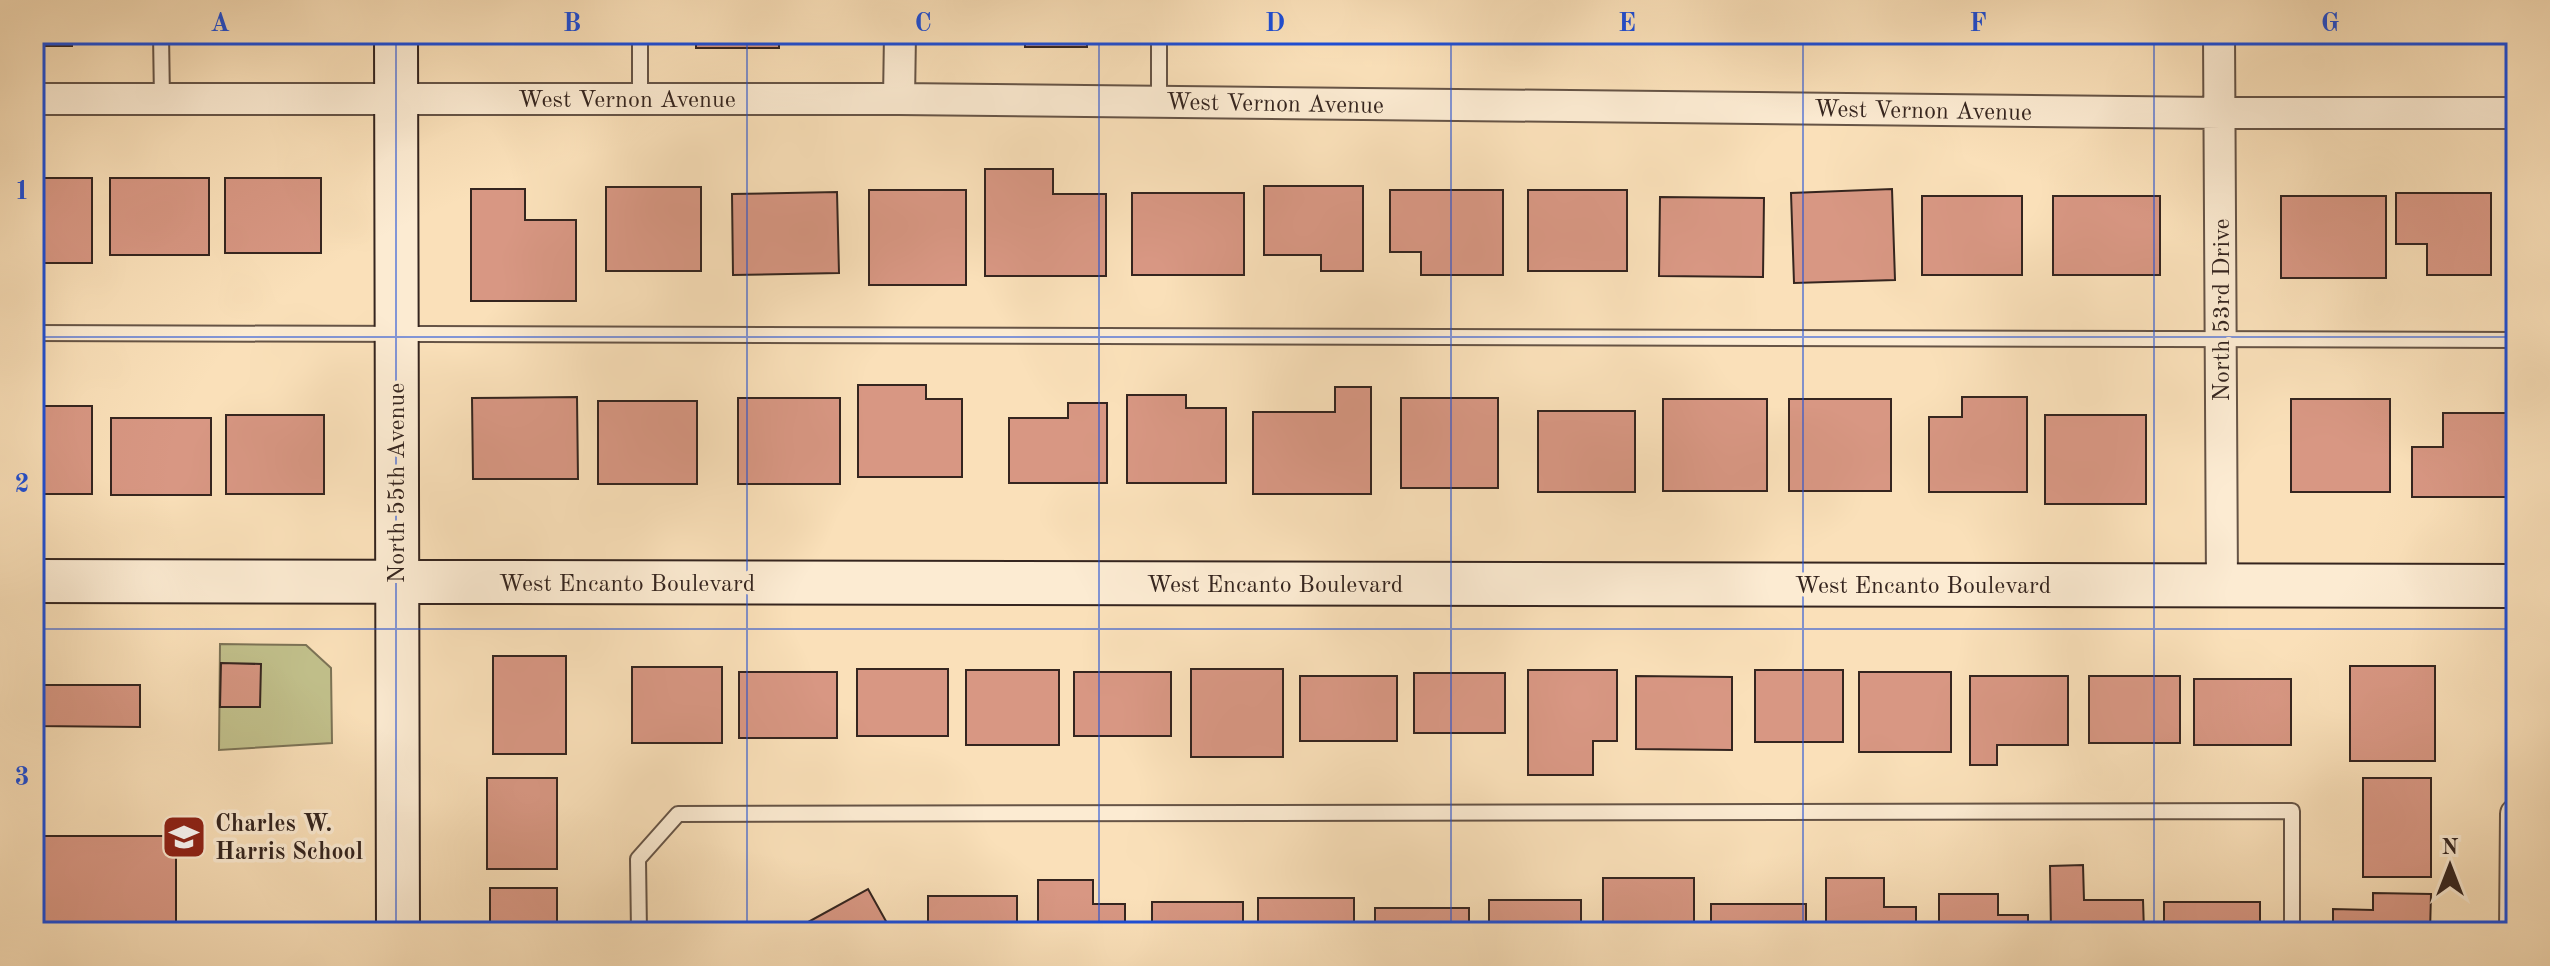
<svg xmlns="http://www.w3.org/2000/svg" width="2550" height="966" font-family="'Old Standard TT',serif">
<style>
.green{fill:#c2c18c;stroke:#7c7356;stroke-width:2}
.building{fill:#d89783;stroke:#35251f;stroke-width:2}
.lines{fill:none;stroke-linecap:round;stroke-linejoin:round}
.lane-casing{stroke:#665446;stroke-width:18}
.street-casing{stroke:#665446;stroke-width:34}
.secondary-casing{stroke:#35251f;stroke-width:46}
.lane{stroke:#fcebd2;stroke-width:14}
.street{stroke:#fcebd2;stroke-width:30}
.secondary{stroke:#fcebd2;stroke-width:42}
.grid{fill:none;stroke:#1d4ed8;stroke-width:2;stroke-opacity:0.55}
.labels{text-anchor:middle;stroke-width:7;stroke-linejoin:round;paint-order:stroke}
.street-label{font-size:24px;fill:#35251f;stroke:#fcebd2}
.poi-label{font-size:24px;font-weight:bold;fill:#35251f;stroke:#fcebd2;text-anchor:start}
.neatline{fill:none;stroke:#1d4ed8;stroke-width:3}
.grid-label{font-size:26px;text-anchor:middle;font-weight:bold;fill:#1d4ed8}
</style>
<rect width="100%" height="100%" fill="#fae0b9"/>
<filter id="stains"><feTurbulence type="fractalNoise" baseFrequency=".0025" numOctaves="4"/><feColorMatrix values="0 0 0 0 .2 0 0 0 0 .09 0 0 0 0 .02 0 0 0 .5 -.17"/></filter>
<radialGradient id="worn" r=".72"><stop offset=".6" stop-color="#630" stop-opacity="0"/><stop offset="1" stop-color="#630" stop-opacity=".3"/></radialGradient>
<path class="green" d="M 220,644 L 306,645 L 331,668 L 332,743 L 219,750 Z"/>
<path class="building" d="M 34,34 L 72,34 L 72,46 L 34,46 Z
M 227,34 L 309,34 L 309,43 L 227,44 Z
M 490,34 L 573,34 L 573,41 L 490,41 Z
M 696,34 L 779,34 L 779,48 L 696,48 Z
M 1025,34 L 1087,34 L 1087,47 L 1025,47 Z
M 985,169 L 1053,169 L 1053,194 L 1106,194 L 1106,276 L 985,276 Z
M 34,178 L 92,178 L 92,263 L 34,263 Z
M 110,178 L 209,178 L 209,255 L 110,255 Z
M 225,178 L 321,178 L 321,253 L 225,253 Z
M 1264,186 L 1363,186 L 1363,271 L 1321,271 L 1321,255 L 1264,255 Z
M 606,187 L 701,187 L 701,271 L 606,271 Z
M 471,189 L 525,189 L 525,220 L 576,220 L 576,301 L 471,301 Z
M 1892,189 L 1895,280 L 1794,283 L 1791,193 Z
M 2512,189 L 2516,189 L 2516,255 L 2511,255 Z
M 869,190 L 966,190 L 966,285 L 869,285 Z
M 1390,190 L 1503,190 L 1503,275 L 1421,275 L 1421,252 L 1390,252 Z
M 1528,190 L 1627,190 L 1627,271 L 1528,271 Z
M 837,192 L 839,273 L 733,275 L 732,194 Z
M 1132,193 L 1244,193 L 1244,275 L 1132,275 Z
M 2396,193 L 2491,193 L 2491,275 L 2427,275 L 2427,244 L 2396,244 Z
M 1922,196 L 2022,196 L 2022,275 L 1922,275 Z
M 2053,196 L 2160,196 L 2160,275 L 2053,275 Z
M 2281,196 L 2386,196 L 2386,278 L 2281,278 Z
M 1660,197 L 1764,198 L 1763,277 L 1659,276 Z
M 858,385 L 926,385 L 926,399 L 962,399 L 962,477 L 858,477 Z
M 1335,387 L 1371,387 L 1371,494 L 1253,494 L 1253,412 L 1335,412 Z
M 1127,395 L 1186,395 L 1186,408 L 1226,408 L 1226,483 L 1127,483 Z
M 577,397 L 578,479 L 473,479 L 472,398 Z
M 1962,397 L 2027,397 L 2027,492 L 1929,492 L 1929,417 L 1962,417 Z
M 738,398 L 840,398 L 840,484 L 738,484 Z
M 1401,398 L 1498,398 L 1498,488 L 1401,488 Z
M 1663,399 L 1767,399 L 1767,491 L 1663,491 Z
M 1789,399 L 1891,399 L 1891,491 L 1789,491 Z
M 2291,399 L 2390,399 L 2390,492 L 2291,492 Z
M 598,401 L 697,401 L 697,484 L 598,484 Z
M 1068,403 L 1107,403 L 1107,483 L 1009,483 L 1009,418 L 1068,418 Z
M 34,406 L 92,406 L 92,494 L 34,494 Z
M 1538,411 L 1635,411 L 1635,492 L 1538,492 Z
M 2443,413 L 2509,413 L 2509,497 L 2412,497 L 2412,447 L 2443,447 Z
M 226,415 L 324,415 L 324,494 L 226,494 Z
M 2045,415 L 2146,415 L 2146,504 L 2045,504 Z
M 111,418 L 211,418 L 211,495 L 111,495 Z
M 493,656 L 566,656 L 566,754 L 493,754 Z
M 221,663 L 261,664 L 260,707 L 220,707 Z
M 2350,666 L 2435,666 L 2435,761 L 2350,761 Z
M 632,667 L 722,667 L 722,743 L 632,743 Z
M 857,669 L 948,669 L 948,736 L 857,736 Z
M 1191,669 L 1283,669 L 1283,757 L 1191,757 Z
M 966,670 L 1059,670 L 1059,745 L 966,745 Z
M 1528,670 L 1617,670 L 1617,741 L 1593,741 L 1593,775 L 1528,775 Z
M 1755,670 L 1843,670 L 1843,742 L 1755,742 Z
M 739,672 L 837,672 L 837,738 L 739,738 Z
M 1074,672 L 1171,672 L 1171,736 L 1074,736 Z
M 1859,672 L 1951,672 L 1951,752 L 1859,752 Z
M 1414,673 L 1505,673 L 1505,733 L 1414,733 Z
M 1300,676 L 1397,676 L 1397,741 L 1300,741 Z
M 1636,676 L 1732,677 L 1732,750 L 1636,749 Z
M 1970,676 L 2068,676 L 2068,745 L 1997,745 L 1997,765 L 1970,765 Z
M 2089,676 L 2180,676 L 2180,743 L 2089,743 Z
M 2194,679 L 2291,679 L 2291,745 L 2194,745 Z
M 34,685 L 140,685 L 140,727 L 34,726 Z
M 487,778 L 557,778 L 557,869 L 487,869 Z
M 2363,778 L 2431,778 L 2431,877 L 2363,877 Z
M 34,836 L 170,836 L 170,849 L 176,849 L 176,932 L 34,932 Z
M 2083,865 L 2084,900 L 2143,900 L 2144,932 L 2051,932 L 2050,866 Z
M 1603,878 L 1694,878 L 1694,932 L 1603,932 Z
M 1826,878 L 1884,878 L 1884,907 L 1916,907 L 1916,932 L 1826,932 Z
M 1038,880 L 1093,880 L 1093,904 L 1125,904 L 1125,932 L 1038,932 Z
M 490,888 L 557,888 L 557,932 L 490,932 Z
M 868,889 L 892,932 L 790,932 Z
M 2373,893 L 2431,894 L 2430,932 L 2333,932 L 2333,909 L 2373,910 Z
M 1939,894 L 1998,894 L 1998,915 L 2028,915 L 2028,932 L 1939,932 Z
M 928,896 L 1017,896 L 1017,932 L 928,932 Z
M 1258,898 L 1354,898 L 1354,932 L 1258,932 Z
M 1489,900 L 1581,900 L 1581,932 L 1489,932 Z
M 1152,902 L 1243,902 L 1243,932 L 1152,932 Z
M 2164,902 L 2260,902 L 2260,932 L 2164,932 Z
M 1711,904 L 1806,904 L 1806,932 L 1711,932 Z
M 1375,908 L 1469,908 L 1469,932 L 1375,932 Z"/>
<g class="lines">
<g class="lane-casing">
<path id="lane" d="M 161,34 L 162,100
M 640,99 L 640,34
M 1159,102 L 1159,34
M 34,333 L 2516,340
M 639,932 L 638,859 L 678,814 L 2292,811 L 2292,932"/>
</g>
<g class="street-casing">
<path id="street" d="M 2219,34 L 2222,585
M 34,99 L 899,99 L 2221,113 L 2516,113
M 899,99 L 900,34
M 2515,932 L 2516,814"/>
</g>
<g class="secondary-casing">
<path id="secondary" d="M 396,34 L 398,932
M 34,581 L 2516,586"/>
</g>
<use href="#lane" class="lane"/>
<use href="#street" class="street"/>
<use href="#secondary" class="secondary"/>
</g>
<path class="grid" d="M 396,34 L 396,932M 747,34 L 747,932M 1099,34 L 1099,932M 1451,34 L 1451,932M 1803,34 L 1803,932M 2154,34 L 2154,932M 34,337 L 2516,337M 34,629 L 2516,629"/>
<defs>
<g id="school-square" transform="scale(2.3)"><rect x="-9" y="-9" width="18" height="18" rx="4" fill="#8f2418" stroke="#fcebd2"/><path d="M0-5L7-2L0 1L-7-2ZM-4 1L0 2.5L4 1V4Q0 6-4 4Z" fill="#fff"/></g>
</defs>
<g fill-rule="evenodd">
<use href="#school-square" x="184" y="837"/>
</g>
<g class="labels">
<g class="street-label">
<text x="627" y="107">West Vernon Avenue</text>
<text transform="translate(1275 103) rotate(1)" y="8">West Vernon Avenue</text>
<text transform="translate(1923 110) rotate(1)" y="8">West Vernon Avenue</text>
<text transform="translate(2221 310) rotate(-90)" y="8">North 53rd Drive</text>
<text transform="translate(396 483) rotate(-90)" y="8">North 55th Avenue</text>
<text x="627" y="591">West Encanto Boulevard</text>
<text x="1275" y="592">West Encanto Boulevard</text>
<text x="1923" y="593">West Encanto Boulevard</text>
</g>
<g class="poi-label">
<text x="215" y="831">Charles W.<tspan x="215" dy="28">Harris School</tspan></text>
</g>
</g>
<rect width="2550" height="966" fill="none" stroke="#fae0b9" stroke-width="88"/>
<g transform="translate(2450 866)" stroke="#fcebd2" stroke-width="6" paint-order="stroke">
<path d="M0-6L14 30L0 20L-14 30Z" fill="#35251f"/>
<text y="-12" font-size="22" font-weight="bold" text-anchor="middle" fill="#35251f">N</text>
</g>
<rect x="44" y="44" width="2462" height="878" class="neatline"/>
<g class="grid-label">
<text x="220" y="31">A</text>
<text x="572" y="31">B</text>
<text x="923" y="31">C</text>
<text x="1275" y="31">D</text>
<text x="1627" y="31">E</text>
<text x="1978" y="31">F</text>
<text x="2330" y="31">G</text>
<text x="22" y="199">1</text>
<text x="22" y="492">2</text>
<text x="22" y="785">3</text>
</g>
<rect width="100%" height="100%" filter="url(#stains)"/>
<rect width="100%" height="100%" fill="url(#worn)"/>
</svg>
